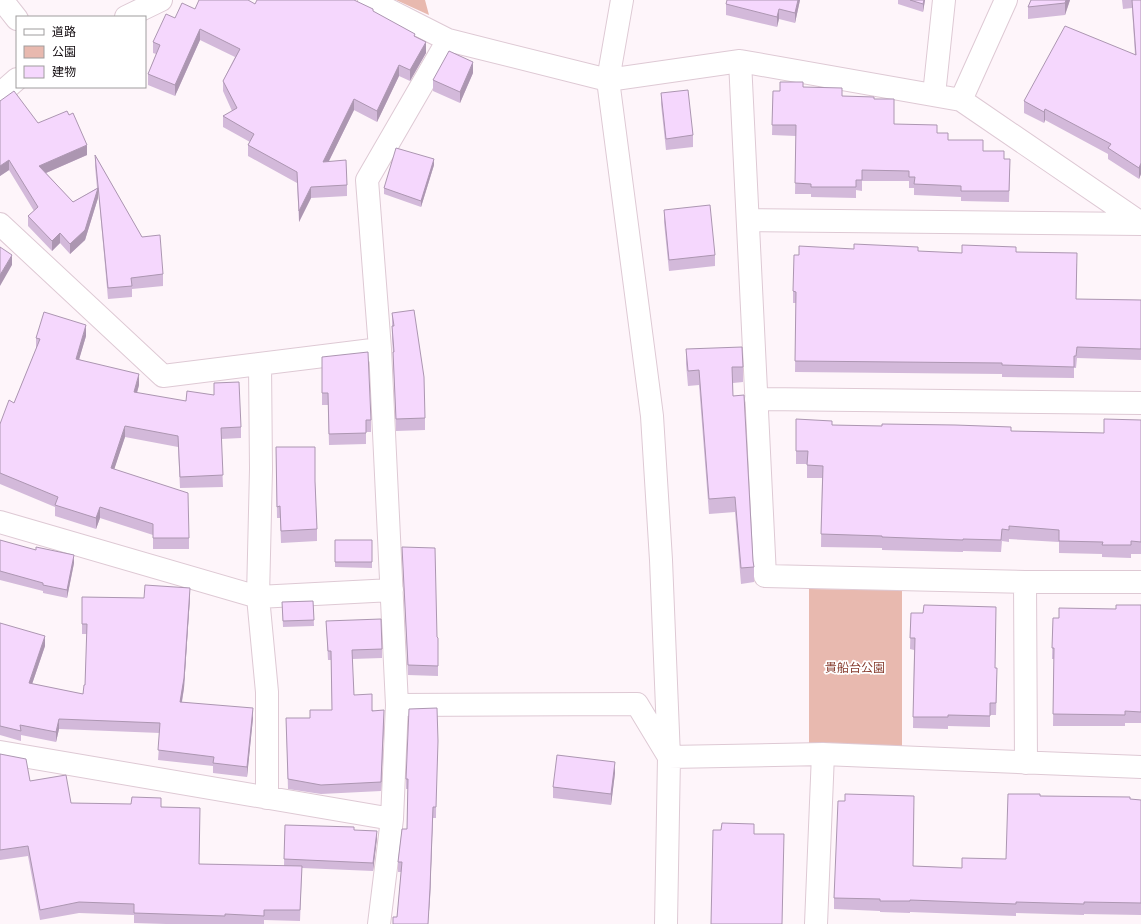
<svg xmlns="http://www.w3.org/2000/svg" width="1141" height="924" font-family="Jost,'Noto Sans JP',sans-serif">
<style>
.green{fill:#e8b9af}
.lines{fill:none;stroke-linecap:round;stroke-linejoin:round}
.minor-casing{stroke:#dec9d4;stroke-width:24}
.minor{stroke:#fff;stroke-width:22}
.wall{fill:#d3b9da}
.shaded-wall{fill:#ac96b1}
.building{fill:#f5d7fd;stroke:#ac96b1}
.labels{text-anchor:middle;stroke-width:3.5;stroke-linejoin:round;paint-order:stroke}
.park-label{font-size:12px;fill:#873d2f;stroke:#fff}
</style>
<rect width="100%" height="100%" fill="#fef5fa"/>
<path class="green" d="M 396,0 L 425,0 L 429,15 Z
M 809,589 L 902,590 L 902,749 L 809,745 Z"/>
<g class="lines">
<g class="minor-casing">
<path id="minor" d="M 2,0 L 17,19
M 369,0 L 448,40 L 608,80 L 740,61 L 961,100 L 1141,223
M 622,0 L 608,80 L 652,416 L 661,560 L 669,757 L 666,924
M 126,17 L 161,0
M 740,61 L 765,576 L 1025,582 L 1141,582
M 0,94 L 17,79
M 934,95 L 944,0
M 961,100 L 1006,0
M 748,220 L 1141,224
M 0,224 L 163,376 L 380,349
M 260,364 L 261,469 L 258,597 L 267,692 L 267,798
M 756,399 L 1141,403
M 0,522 L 258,597 L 392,590
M 1025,582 L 1026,763
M 397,705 L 637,704 L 669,757 L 823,754 L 1141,767
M 0,752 L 392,819
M 379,924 L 392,819 L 397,705 L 380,349 L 367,180 L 448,40
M 816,924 L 823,754"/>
</g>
<use href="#minor" class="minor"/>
</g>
<path class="wall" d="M 800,0 L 795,23 L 779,19 L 777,27 L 726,15 L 726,4 Z
M 898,0 L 925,0 L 923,12 L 898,4 Z
M 1031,0 L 1070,0 L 1065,15 L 1028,19 L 1028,7 Z
M 1122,0 L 1141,0 L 1141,174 L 1139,179 L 1108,159 L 1108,154 L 1045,120 L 1044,123 L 1024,113 L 1024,101 L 1135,55 L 1132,8 L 1123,9 Z
M 255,4 L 373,11 L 415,37 L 426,53 L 410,81 L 399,76 L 377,122 L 354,110 L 329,161 L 347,185 L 347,196 L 311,198 L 299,222 L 297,183 L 248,156 L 248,145 L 250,142 L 223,127 L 223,116 L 232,111 L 223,91 L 223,81 L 235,57 L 200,40 L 175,96 L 148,85 L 148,74 L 156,54 L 153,53 L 153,42 L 175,18 L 195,9 Z
M 473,73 L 460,103 L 433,91 L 433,80 Z
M 803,87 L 842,96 L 874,99 L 894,124 L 937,133 L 948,140 L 983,151 L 1004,159 L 1010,170 L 1009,202 L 961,201 L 961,197 L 914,195 L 914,188 L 909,188 L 909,181 L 862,181 L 862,191 L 856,190 L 856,198 L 811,197 L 811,194 L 795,194 L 796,136 L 772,135 L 773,91 L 780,91 Z
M 661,93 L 693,135 L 693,147 L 666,150 L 661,104 Z
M 0,101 L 38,123 L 87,155 L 46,173 L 73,202 L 97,188 L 95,166 L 95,155 L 163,274 L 163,286 L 132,289 L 132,297 L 108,299 L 98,188 L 98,198 L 85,240 L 70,254 L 60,243 L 52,251 L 28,226 L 28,216 L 34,211 L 9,170 L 0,176 Z
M 434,165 L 421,207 L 384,194 L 384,188 Z
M 664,210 L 715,255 L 715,266 L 669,271 L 664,222 Z
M 854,249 L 962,253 L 1016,252 L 1077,264 L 1076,299 L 1141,300 L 1141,360 L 1077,358 L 1076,368 L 1074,368 L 1074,378 L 1002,377 L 1002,374 L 795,372 L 796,303 L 793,303 L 793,291 L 799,255 Z
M 392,313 L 425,418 L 425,430 L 396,431 L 393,354 L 392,338 Z
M 86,336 L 79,359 L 139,385 L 137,393 L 241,427 L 241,438 L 221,439 L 223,487 L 180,488 L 178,447 L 125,437 L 114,469 L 189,538 L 189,549 L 153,549 L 153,535 L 100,518 L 96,529 L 55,516 L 55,507 L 0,484 L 0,424 L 14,403 L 36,349 L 36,338 Z
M 686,349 L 743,367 L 743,382 L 733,383 L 733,396 L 753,561 L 754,567 L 754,582 L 741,584 L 735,512 L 709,514 L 699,385 L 688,386 L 686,364 Z
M 322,357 L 371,420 L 371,432 L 366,432 L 366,444 L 329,445 L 328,405 L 322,405 Z
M 796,419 L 832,425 L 1011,431 L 1104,433 L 1141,420 L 1141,554 L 1131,554 L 1131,558 L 1102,557 L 1102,554 L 1059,553 L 1059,542 L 1009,539 L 1009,542 L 1002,541 L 1001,552 L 963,551 L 963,552 L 882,550 L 882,548 L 821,547 L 822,478 L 807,478 L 807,464 L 796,464 Z
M 276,447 L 315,482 L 317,529 L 317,541 L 281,543 L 280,518 L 277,518 Z
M 0,540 L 74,563 L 67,598 L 43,593 L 43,591 L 0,580 Z
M 335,540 L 372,540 L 372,568 L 335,567 Z
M 402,547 L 437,637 L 438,648 L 438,676 L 408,675 Z
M 82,597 L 144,598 L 190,597 L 184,688 L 182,702 L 253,718 L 247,777 L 213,773 L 213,766 L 158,760 L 160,733 L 59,729 L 56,742 L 21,735 L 21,741 L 0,735 L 0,623 L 45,646 L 32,684 L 83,694 L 85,685 L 87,634 L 82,634 Z
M 313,601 L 314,626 L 283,627 L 282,602 Z
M 1141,605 L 1141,723 L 1125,723 L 1125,726 L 1053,726 L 1054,659 L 1052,659 L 1053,618 L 1059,618 Z
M 911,613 L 995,668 L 997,679 L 996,715 L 990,715 L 990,727 L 948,726 L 948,729 L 913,728 L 914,650 L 910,649 Z
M 326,621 L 382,649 L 382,658 L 352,659 L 354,695 L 384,719 L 381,791 L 321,794 L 288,789 L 286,718 L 310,718 L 332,710 L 331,660 L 328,660 Z
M 437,708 L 436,818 L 433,818 L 430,899 L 397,917 L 401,872 L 398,872 L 398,862 L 407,829 L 408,789 L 406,789 L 406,779 Z
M 0,754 L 30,781 L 71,803 L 161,807 L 199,864 L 284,866 L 285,825 L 354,830 L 377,838 L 373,871 L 302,868 L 300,921 L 264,920 L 264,924 L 166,924 L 134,923 L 134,915 L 79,913 L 40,920 L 28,856 L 0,860 Z
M 615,773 L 611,805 L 553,798 L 553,787 Z
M 1040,796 L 1141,800 L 1141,915 L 1084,914 L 1084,915 L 1016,913 L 1016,916 L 910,912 L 910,913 L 880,912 L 880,911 L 834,909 L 834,898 L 845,801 L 914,808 L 913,866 L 962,868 L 1006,859 Z"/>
<path class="shaded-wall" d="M 798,0 L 800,0 L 795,23 L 795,13 Z
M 924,0 L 925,0 L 923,12 L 923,4 Z
M 1066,0 L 1070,0 L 1065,15 L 1065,3 Z
M 779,9 L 779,19 L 777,27 L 777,17 Z
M 200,29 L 200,40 L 175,96 L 175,85 Z
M 426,42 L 426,53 L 410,81 L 410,70 Z
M 473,62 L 473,73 L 460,103 L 460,92 Z
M 399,65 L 399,76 L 377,122 L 377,111 Z
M 354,99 L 354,110 L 323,173 L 323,162 Z
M 1045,109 L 1045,120 L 1044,123 L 1044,112 Z
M 87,145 L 87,155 L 39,176 L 39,166 Z
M 434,159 L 434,165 L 421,207 L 421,201 Z
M 9,160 L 9,170 L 0,176 L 0,166 Z
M 1141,163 L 1141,174 L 1139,179 L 1139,168 Z
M 311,187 L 311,198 L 299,222 L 299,211 Z
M 98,188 L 98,198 L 85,240 L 70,254 L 70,244 Z
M 60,233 L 60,243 L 52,251 L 52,241 Z
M 12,255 L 12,265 L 0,286 L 0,275 Z
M 86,325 L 86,336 L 76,370 L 76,359 Z
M 139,374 L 139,385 L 134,403 L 134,392 Z
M 125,426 L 125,437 L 111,479 L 111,468 Z
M 100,507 L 100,518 L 96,529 L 96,518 Z
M 74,555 L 74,563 L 67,598 L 67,590 Z
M 190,588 L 190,597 L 184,688 L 180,712 L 180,702 Z
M 45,636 L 45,646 L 29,693 L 29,683 Z
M 253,708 L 253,718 L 247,777 L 247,767 Z
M 384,710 L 384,719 L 381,791 L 381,782 Z
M 59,719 L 59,729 L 56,742 L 56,732 Z
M 615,762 L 615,773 L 611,805 L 611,794 Z
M 433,807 L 430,899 L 428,924 Z
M 377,831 L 377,838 L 373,871 L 373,863 Z"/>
<path class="building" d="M 199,0 L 248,0 L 255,4 L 257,0 L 354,0 L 373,9 L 373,11 L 415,34 L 414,36 L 426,42 L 410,70 L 399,65 L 377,111 L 354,99 L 323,162 L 346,160 L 347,185 L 311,187 L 299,211 L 297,172 L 248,145 L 254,134 L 223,116 L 237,108 L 223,81 L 240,49 L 200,29 L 175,85 L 148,74 L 160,45 L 153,42 L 166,14 L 175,18 L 182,3 L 195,9 Z
M 727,0 L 798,0 L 795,13 L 779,9 L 777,17 L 726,4 Z
M 910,0 L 924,0 L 923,4 Z
M 1031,0 L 1066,0 L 1065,3 L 1028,7 Z
M 1132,0 L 1141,0 L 1141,163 L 1139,168 L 1108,148 L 1111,144 L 1045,109 L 1044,112 L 1024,101 L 1065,26 L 1136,55 Z
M 449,51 L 473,62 L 460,92 L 433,80 Z
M 780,82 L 803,82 L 803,87 L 842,88 L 842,96 L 874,97 L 874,99 L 894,99 L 894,124 L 937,125 L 937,133 L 948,133 L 948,140 L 983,140 L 983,151 L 1004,151 L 1004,159 L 1010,159 L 1009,191 L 961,191 L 961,186 L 914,184 L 915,177 L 909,177 L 909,171 L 862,170 L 862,180 L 856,180 L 856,187 L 811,187 L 811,184 L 795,183 L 796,125 L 772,125 L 773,91 L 780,91 Z
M 688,90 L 693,135 L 666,139 L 661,93 Z
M 14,91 L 38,123 L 67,111 L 69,115 L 73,113 L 87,145 L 39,166 L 73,202 L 98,188 L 85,230 L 70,244 L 60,233 L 52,241 L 28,216 L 38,207 L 9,160 L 0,166 L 0,101 Z
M 396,148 L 434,159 L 421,201 L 384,188 Z
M 95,155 L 142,237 L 160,235 L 163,274 L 131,278 L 132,286 L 108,288 Z
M 710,205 L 715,255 L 669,260 L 664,210 Z
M 854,244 L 918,247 L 918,251 L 962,253 L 962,245 L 1016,247 L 1016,252 L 1077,253 L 1076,299 L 1141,300 L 1141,349 L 1077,347 L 1076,356 L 1074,356 L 1074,367 L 1002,365 L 1002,363 L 795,361 L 796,292 L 793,291 L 794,255 L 799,255 L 799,246 L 854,249 Z
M 0,247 L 12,255 L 0,275 Z
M 414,310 L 424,377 L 425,418 L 396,419 L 393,352 L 394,352 L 392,326 L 394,326 L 392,313 Z
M 44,312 L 86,325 L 76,359 L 139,374 L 134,392 L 186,401 L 187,391 L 214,395 L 214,383 L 239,382 L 241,427 L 221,428 L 223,475 L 180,477 L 178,436 L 125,426 L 111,468 L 188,493 L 189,538 L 153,538 L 153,524 L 100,507 L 96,518 L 55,505 L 58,497 L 0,473 L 0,424 L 9,400 L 14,403 L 40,339 L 36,338 Z
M 742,347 L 743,367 L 732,367 L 733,396 L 744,395 L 753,561 L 754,567 L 741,568 L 735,497 L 709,499 L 699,370 L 688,371 L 686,349 Z
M 368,352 L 371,420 L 366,420 L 366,433 L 329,434 L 328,393 L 322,393 L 322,357 Z
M 796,419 L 832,421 L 832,425 L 882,426 L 882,424 L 955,425 L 1011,427 L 1011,431 L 1104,433 L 1104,419 L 1141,420 L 1141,542 L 1131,541 L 1131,545 L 1102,545 L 1103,542 L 1059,541 L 1059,530 L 1009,526 L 1009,530 L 1002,529 L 1001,540 L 963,539 L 963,540 L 882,537 L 882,536 L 821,534 L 823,466 L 807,465 L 808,451 L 796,451 Z
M 276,447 L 315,447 L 315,481 L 317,529 L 281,531 L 280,506 L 277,507 Z
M 0,540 L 36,550 L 36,547 L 74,555 L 67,590 L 43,585 L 43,583 L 0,571 Z
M 335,540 L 372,540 L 372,562 L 335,562 Z
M 402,547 L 435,548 L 437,637 L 438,638 L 438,666 L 408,665 Z
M 145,585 L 190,588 L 184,678 L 180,702 L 253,708 L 247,767 L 213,763 L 214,757 L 158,750 L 160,723 L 59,719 L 56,732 L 20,725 L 21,731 L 0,726 L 0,623 L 45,636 L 29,683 L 83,694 L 84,685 L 85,685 L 87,624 L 82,624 L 82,597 L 144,598 Z
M 313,601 L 314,620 L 283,621 L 282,602 Z
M 924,605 L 996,607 L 995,668 L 997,668 L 996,703 L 990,703 L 990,716 L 948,715 L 948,717 L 913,717 L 915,638 L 910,638 L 911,613 L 923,613 Z
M 1116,605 L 1141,605 L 1141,712 L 1125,711 L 1125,715 L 1053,714 L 1054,648 L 1052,648 L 1053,618 L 1059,618 L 1059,608 L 1116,609 Z
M 381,619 L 382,649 L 352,650 L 354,695 L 372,694 L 372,711 L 384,710 L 381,782 L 321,785 L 288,779 L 286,718 L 310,718 L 310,710 L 332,710 L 331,651 L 328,651 L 326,621 Z
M 437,708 L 438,741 L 436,807 L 433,807 L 430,888 L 428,924 L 393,924 L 393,917 L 397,917 L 402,862 L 398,862 L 402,829 L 407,829 L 408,779 L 406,779 L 409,709 Z
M 0,754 L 26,759 L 30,781 L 66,775 L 71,803 L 131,804 L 132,797 L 161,798 L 161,807 L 200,808 L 199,864 L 302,866 L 300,910 L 264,910 L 264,916 L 225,914 L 225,916 L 134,913 L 134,904 L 79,902 L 40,910 L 28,846 L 0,850 Z
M 557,755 L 615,762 L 611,794 L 553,787 Z
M 845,794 L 914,796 L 913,866 L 962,868 L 962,858 L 1006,859 L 1008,794 L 1040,794 L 1040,796 L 1130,797 L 1130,799 L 1141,800 L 1141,903 L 1084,902 L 1084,904 L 1016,902 L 1016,904 L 910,900 L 910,901 L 880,901 L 880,899 L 834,898 L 838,801 L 845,801 Z
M 722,823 L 754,824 L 754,834 L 784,834 L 782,924 L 711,924 L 713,830 L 721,830 Z
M 285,825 L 354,827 L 354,830 L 377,831 L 373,863 L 284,859 Z"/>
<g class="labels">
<g class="park-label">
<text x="855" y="672">貴船台公園</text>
</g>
</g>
<rect x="16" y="16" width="130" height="72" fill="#ffffff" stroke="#9f9d9e"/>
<rect x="24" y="29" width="20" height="6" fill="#ffffff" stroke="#9f9d9e"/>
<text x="52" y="36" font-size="12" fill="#10090d">道路</text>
<rect x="24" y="46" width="20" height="12" fill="#e8b9af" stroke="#9f9d9e"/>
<text x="52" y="56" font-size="12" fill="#10090d">公園</text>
<rect x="24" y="66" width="20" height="12" fill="#f5d7fd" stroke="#9f9d9e"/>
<text x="52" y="76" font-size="12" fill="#10090d">建物</text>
</svg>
